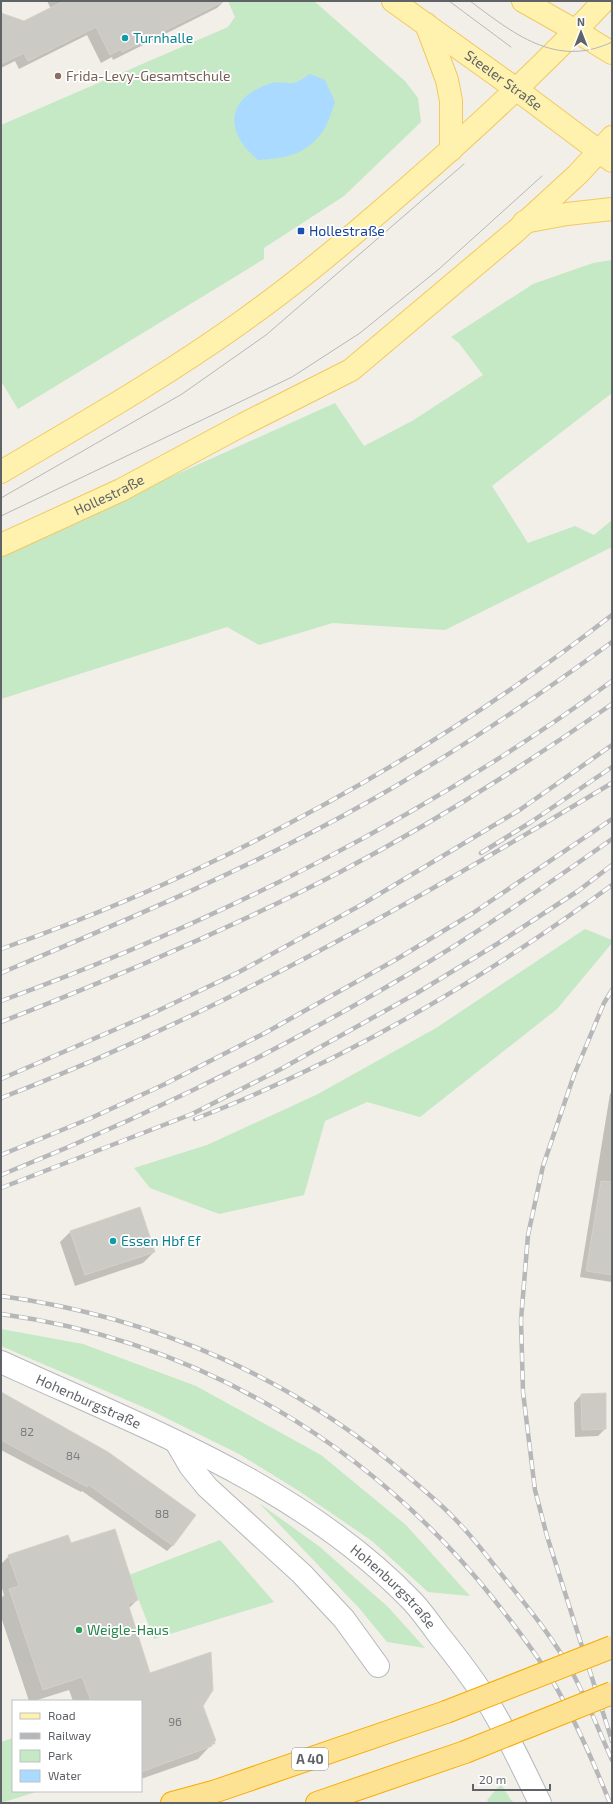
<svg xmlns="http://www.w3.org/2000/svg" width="613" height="1804" font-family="'Exo 2',sans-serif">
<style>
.green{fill:#c5e8c5}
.water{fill:#aadaff}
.shadow{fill:#0003}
.building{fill:#cccac5;stroke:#d6d1c6}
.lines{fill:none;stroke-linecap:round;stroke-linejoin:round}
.minor-casing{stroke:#b5b8bc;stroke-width:24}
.major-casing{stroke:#f2c960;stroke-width:24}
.highway-casing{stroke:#f9ab00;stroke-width:24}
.minor{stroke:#fff;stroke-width:22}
.major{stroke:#fff2af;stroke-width:22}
.highway{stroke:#fde293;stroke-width:22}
.tram{stroke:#b6b7b8;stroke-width:1}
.rail-casing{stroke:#b6b7b8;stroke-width:4.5}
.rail{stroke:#fff;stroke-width:3;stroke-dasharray:9;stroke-linecap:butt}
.highway-bridge-casing{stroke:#f9ab00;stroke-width:24;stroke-linecap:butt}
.highway-bridge{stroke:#fde293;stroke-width:22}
.culture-dot{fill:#0f9aa8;stroke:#fff;stroke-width:1.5}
.education-dot{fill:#8d6e63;stroke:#fff;stroke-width:1.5}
.transit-dot{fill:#1a4fb4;stroke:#fff;stroke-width:1.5}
.leisure-dot{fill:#2e9e5b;stroke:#fff;stroke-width:1.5}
.labels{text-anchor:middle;stroke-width:3.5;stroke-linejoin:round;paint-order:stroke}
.number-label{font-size:12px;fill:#7a7d7f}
.shield{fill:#fff;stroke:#8f9295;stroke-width:1}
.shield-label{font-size:13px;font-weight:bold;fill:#5f6368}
.culture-label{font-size:14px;fill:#0d838f;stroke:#fff;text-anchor:start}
.education-label{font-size:14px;fill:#785e54;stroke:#fff;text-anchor:start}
.street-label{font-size:14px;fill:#5f6368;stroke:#fff}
.transit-label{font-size:14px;fill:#164399;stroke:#fff;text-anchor:start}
.leisure-label{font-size:14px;fill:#27864d;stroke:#fff;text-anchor:start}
</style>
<rect width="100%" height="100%" fill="#f1efe8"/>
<path class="green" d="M 228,1 L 314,1 L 405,81 L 418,98 L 421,122 L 344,196 L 264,248 L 264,259 L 18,409 L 1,381 L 1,125 L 228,27 L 235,17 Z
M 612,260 L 612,393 L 492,486 L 528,543 L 575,526 L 594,535 L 612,520 L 612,547 L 445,630 L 333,623 L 259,645 L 227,627 L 1,699 L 1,553 L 335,403 L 364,446 L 412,421 L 483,375 L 459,343 L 451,337 L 533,284 L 593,263 Z
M 585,929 L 612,940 L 612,943 L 557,1009 L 420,1117 L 367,1102 L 325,1121 L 304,1195 L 219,1214 L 150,1188 L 134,1168 L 207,1145 L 318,1094 L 436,1028 Z
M 1,1329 L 83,1344 L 196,1386 L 321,1455 L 406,1525 L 470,1596 L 428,1592 L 372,1541 L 299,1491 L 239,1454 L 150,1410 L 1,1346 Z
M 259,1503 L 320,1547 L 388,1607 L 425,1648 L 387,1642 L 359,1608 Z
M 220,1540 L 274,1602 L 154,1639 L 129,1575 Z
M 13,1738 L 13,1791 L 39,1791 L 1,1803 L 1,1742 Z
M 501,1784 L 511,1800 L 515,1803 L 489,1803 L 487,1800 Z"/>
<path class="water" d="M 310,74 L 325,80 L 335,102 C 332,110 329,121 325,128 C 307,155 288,158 258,160 C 223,131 226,97 272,83 C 279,81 286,84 293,83 C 299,82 305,77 310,74 Z"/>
<path class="shadow" d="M 47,1 L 224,1 L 217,8 L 113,60 L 112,57 L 101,63 L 87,35 L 19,69 L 15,61 L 1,68 L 1,13 L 24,22 L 51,9 Z
M 612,1092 L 612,1282 L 580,1277 L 610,1094 Z
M 71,1231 L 154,1252 L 143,1263 L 75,1286 L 60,1242 Z
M 1,1394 L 173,1545 L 167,1551 L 82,1491 L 81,1492 L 1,1450 Z
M 581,1395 L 605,1429 L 598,1436 L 575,1437 L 574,1403 Z
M 70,1545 L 137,1600 L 128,1609 L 149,1675 L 202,1706 L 213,1743 L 198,1759 L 141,1779 L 141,1701 L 73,1701 L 69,1690 L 34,1701 L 29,1701 L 1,1617 L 1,1599 L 4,1595 L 1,1585 L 1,1564 L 9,1556 Z"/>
<path class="building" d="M 64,1 L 224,1 L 122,52 L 121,49 L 110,55 L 96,27 L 28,61 L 24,53 L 1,64 L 1,13 L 24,21 Z
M 601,1181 L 612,1182 L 612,1275 L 586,1271 Z
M 140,1207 L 155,1252 L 85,1275 L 70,1231 Z
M 1,1392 L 108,1452 L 196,1515 L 173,1546 L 89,1485 L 87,1487 L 1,1440 Z
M 606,1393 L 606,1429 L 582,1430 L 581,1394 Z
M 115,1529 L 138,1600 L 128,1604 L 150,1673 L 211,1652 L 213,1690 L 203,1706 L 216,1741 L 214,1741 L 215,1744 L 212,1744 L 212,1746 L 141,1772 L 141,1701 L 91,1701 L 82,1677 L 43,1690 L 9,1589 L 19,1586 L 8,1555 L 68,1535 L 71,1543 Z"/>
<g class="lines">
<g class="minor-casing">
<g id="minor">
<path id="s1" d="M 1,1362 C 145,1428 302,1486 413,1602 C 422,1612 430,1623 438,1634 C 459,1660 480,1687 496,1716 C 512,1744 526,1774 540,1803"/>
<path d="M 176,1442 L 190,1466 L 207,1487 L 302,1574 L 344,1619 L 378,1666"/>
</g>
</g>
<g class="major-casing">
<g id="major">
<path id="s2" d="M 393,1 L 516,89 L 612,161"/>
<path d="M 523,1 L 576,31 L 612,53"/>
<path d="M 426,24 L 447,80 L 451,101 L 451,150"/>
<path d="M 524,222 L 567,214 L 612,209"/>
<path d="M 1,472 C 82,424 163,378 240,323 C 298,282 352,236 405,190 C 474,130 541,68 604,1"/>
<path id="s3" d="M 1,545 L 121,490 L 244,424 L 351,370 L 516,231 L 578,174 L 612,137"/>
</g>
</g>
<g class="highway-casing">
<path id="highway" d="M 172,1803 L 216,1791 L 446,1712
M 317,1803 L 465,1752"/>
</g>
<use href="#minor" class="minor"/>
<use href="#major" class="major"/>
<use href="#highway" class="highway"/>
<path class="tram" d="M 449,1 L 511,47
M 470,1 C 513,33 556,69 612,42
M 1,498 L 182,394 L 266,335 L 464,164
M 1,516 L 292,377 L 360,333 L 439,269 L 542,176"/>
<g class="rail-casing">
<path id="rail" d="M 481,853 L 531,822 L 612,767
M 1,949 C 222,871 427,759 612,615
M 1,973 C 124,921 249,869 366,803 C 452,755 533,700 612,642
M 612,990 L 604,1003 L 574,1075 L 543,1166 L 528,1235 L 521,1320 L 523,1392 L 535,1490 L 547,1536 L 612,1741
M 1,1001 C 215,923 428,816 612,681
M 1,1022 C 116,977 230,929 340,872 C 435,822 525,765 612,704
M 1,1079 L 151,1014 L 239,972 L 361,905 L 521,809 L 612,745
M 1,1098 C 215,1016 416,901 612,783
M 195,1119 C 343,1062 484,979 612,885
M 1,1155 L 91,1118 L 163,1085 L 265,1033 L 397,959 L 473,913 L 612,819
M 1,1175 C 141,1119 277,1052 407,975 C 478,933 545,886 612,839
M 1,1188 L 192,1114 L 281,1069 L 417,993 L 497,944 L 578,891 L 612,865
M 1,1296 C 154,1317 295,1378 412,1480 C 426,1492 441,1504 454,1518 C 473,1537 489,1559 506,1580 C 529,1609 553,1638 572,1672 C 587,1700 599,1731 612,1760
M 1,1314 C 197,1341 369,1443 492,1597 C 513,1624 535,1651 552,1680 C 575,1719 593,1761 610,1803"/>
</g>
<use href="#rail" class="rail"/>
<g class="highway-bridge-casing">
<path id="highway-bridge" d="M 446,1712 L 612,1647
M 465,1752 L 612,1693"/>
</g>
<use href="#highway-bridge" class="highway-bridge"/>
</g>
<g class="culture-dot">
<circle cx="125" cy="38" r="4"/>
<circle cx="113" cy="1241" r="4"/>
</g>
<circle class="education-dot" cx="58" cy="76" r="4"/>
<rect class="transit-dot" x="297" y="227" width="8" height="8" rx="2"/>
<circle class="leisure-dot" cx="79" cy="1630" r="4"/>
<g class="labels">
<g class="number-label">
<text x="27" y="1436">82</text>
<text x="73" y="1460">84</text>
<text x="162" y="1518">88</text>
<text x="175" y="1726">96</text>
</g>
<rect class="shield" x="292" y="1748" width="36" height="22" rx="3"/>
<g class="shield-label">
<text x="310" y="1764">A 40</text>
</g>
<g class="culture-label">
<text x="133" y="43">Turnhalle</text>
<text x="121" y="1246">Essen Hbf Ef</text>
</g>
<g class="education-label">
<text x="66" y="81">Frida-Levy-Gesamtschule</text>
</g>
<g class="street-label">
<text dy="5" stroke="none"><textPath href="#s2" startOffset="136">Steeler Straße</textPath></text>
<text dy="5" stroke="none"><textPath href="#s3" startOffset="119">Hollestraße</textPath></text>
<text dy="5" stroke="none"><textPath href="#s1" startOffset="96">Hohenburgstraße</textPath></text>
<text dy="5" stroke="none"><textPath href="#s1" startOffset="455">Hohenburgstraße</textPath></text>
</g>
<g class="transit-label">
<text x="309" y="236">Hollestraße</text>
</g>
<g class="leisure-label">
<text x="87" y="1635">Weigle-Haus</text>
</g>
</g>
<rect width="613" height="1804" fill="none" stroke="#5f6368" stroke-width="4"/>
<rect x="12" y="1700" width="130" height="92" fill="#ffffff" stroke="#bfc1c3"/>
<rect x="20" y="1713" width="20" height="6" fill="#fff2af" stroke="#bfc1c3"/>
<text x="48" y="1720" font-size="12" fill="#5f6368">Road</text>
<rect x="20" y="1733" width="20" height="6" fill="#b6b7b8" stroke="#bfc1c3"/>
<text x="48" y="1740" font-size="12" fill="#5f6368">Railway</text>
<rect x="20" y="1750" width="20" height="12" fill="#c5e8c5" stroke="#bfc1c3"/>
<text x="48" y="1760" font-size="12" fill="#5f6368">Park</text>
<rect x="20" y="1770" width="20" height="12" fill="#aadaff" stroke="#bfc1c3"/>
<text x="48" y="1780" font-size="12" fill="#5f6368">Water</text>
<g transform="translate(581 32)" stroke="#ffffff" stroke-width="3" paint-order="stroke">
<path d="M0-3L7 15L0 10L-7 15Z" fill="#5f6368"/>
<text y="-6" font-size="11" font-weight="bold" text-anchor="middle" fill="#5f6368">N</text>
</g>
<path d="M473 1784v6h77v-6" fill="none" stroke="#5f6368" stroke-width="2"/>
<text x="479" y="1784" font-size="12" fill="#5f6368" stroke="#ffffff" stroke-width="3" paint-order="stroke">20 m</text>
</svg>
